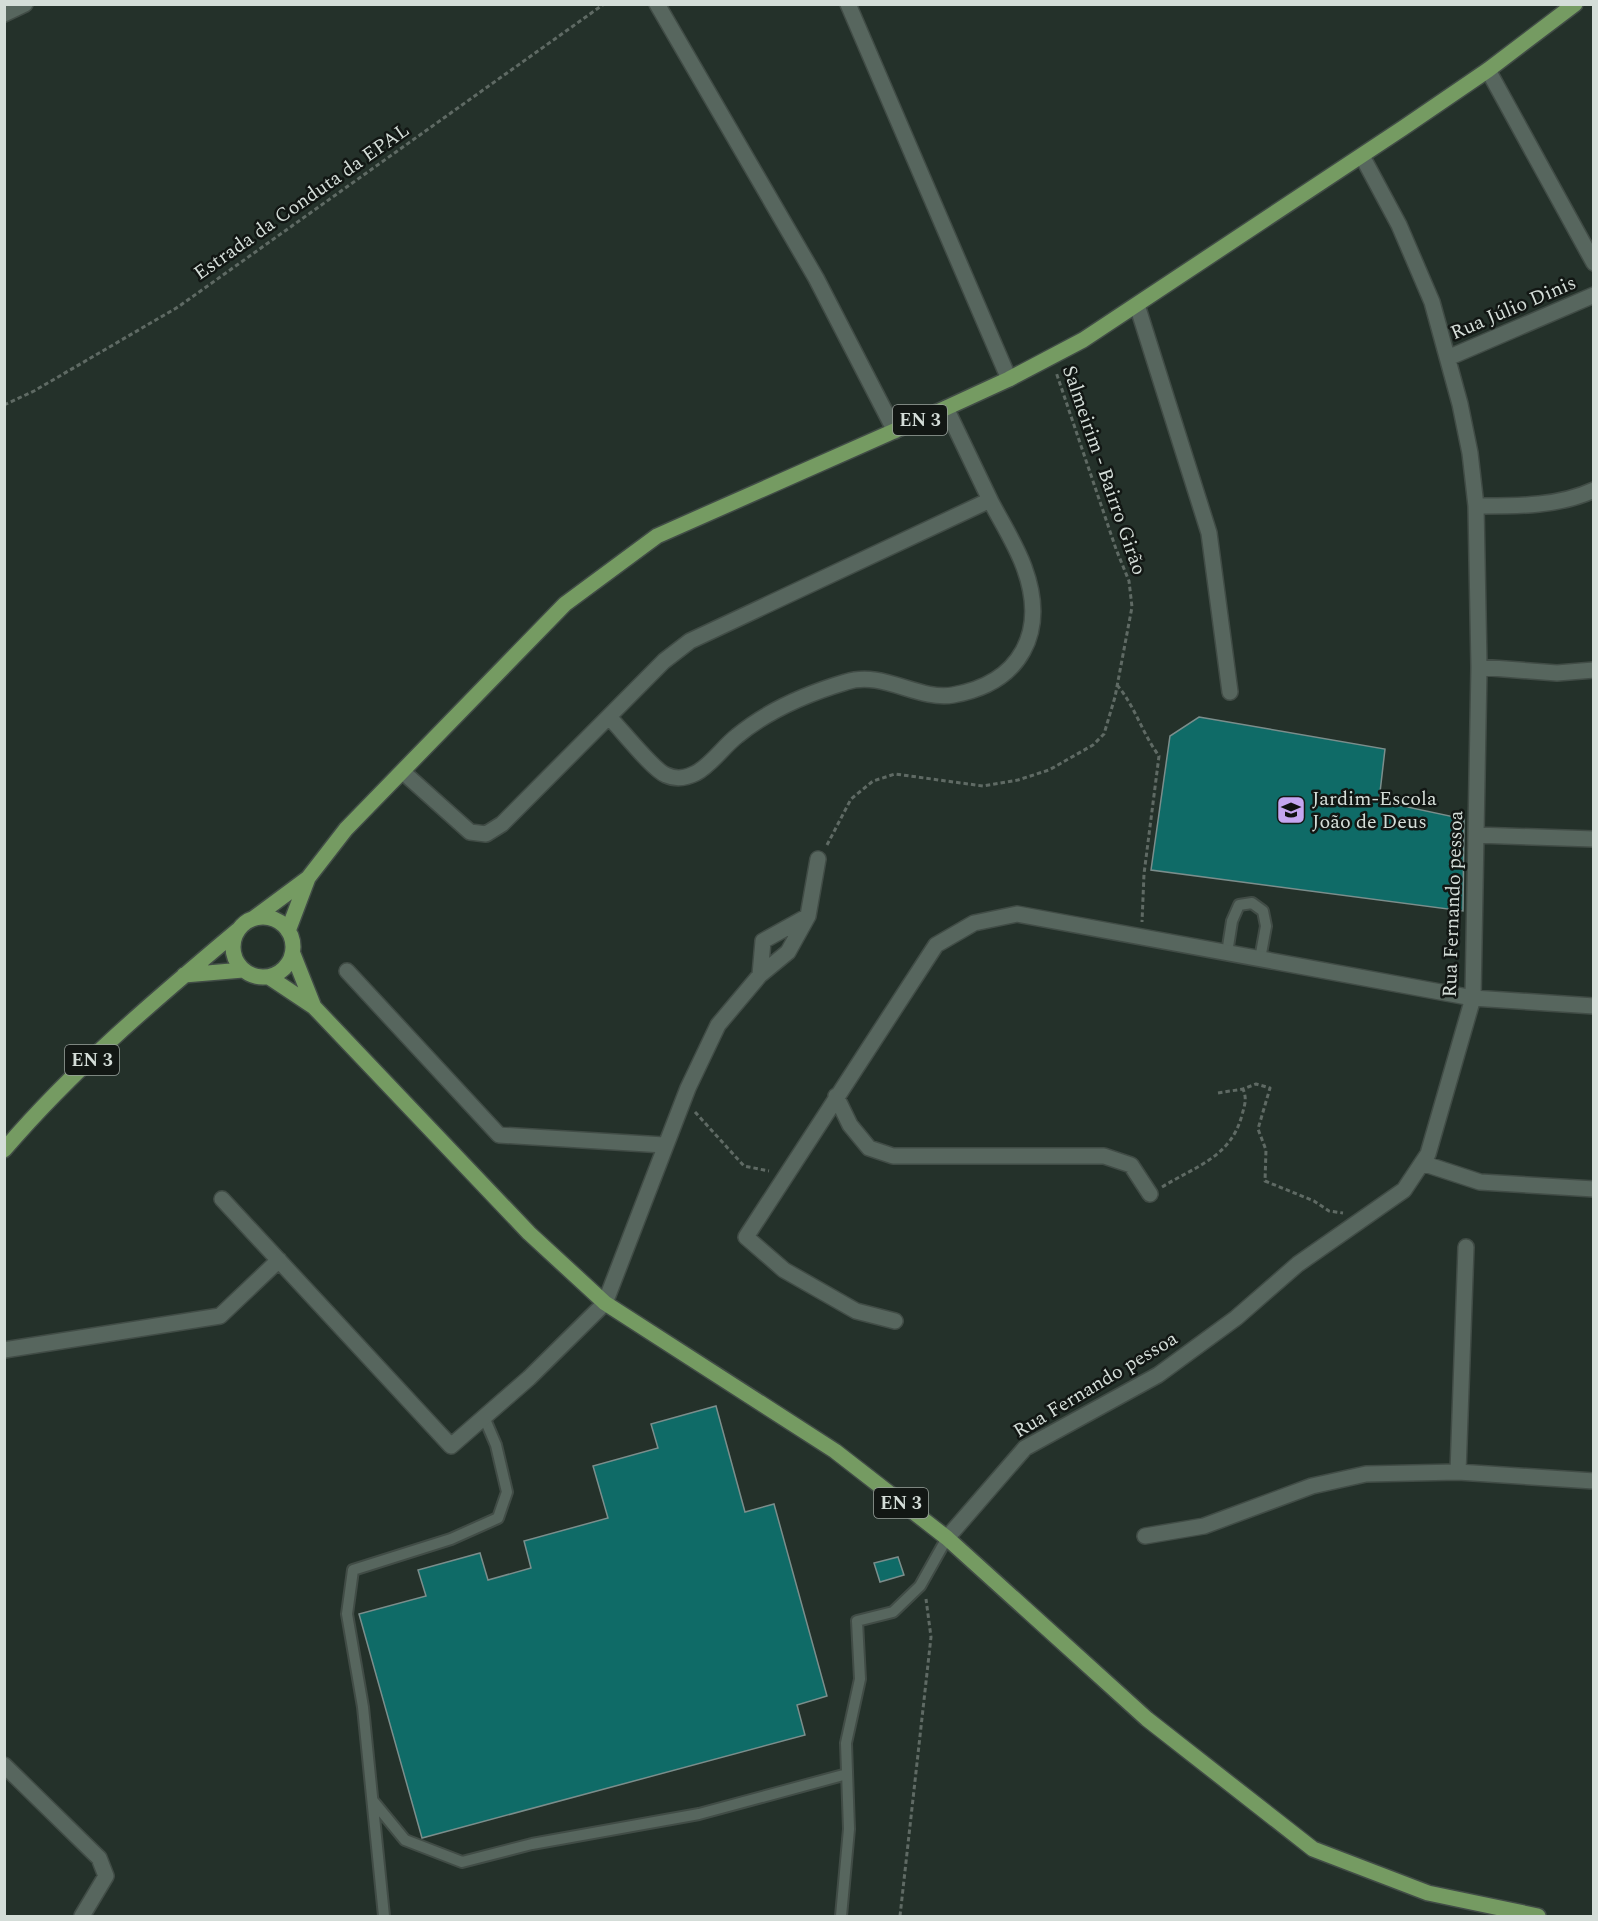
<svg xmlns="http://www.w3.org/2000/svg" width="1598" height="1921" font-family="Spectral,serif">
<style>
.building{fill:#0f6b67;stroke:#7b8e8c;stroke-width:1.5}
.lines{fill:none;stroke-linecap:round;stroke-linejoin:round}
.lane-casing{stroke:#414c46;stroke-width:14}
.street-casing{stroke:#414c46;stroke-width:18}
.primary-casing{stroke:#414c46;stroke-width:18}
.path{stroke:#5f6a64;stroke-width:3;stroke-dasharray:4.5 3;stroke-linecap:butt}
.lane{stroke:#57665e;stroke-width:10}
.street{stroke:#57665e;stroke-width:15}
.primary{stroke:#759b62;stroke-width:15}
.labels{text-anchor:middle;stroke-width:5;stroke-linejoin:round;paint-order:stroke}
.shield{fill:#121714;stroke:#9aa29d;stroke-width:1.5}
.shield-label{font-size:18px;font-weight:bold;fill:#d4ddd8}
.street-label{font-size:20px;fill:#d4ddd8;stroke:#121714}
.poi-label{font-size:20px;fill:#d4ddd8;stroke:#121714;text-anchor:start}
</style>
<rect width="100%" height="100%" fill="#24312a"/>
<path class="building" d="M 1199,717 L 1385,749 L 1379,801 L 1464,819 L 1463,911 L 1151,870 L 1170,736 Z
M 716,1406 L 745,1512 L 774,1504 L 827,1696 L 797,1705 L 805,1735 L 422,1838 L 359,1614 L 426,1596 L 418,1570 L 480,1553 L 488,1580 L 531,1568 L 524,1541 L 608,1518 L 593,1466 L 658,1448 L 651,1424 Z
M 898,1557 L 904,1575 L 880,1582 L 874,1563 Z"/>
<g class="lines">
<g class="lane-casing">
<path id="lane" d="M 1227,953 L 1232,921 L 1239,905 L 1252,903 L 1263,911 L 1266,926 L 1260,959
M 373,1801 L 405,1840 L 462,1862 L 532,1844 L 699,1814 L 847,1774
M 384,1916 L 363,1707 L 347,1614 L 353,1570 L 451,1539 L 498,1518 L 507,1492 L 496,1445 L 484,1417
M 841,1916 L 849,1829 L 846,1743 L 860,1679 L 857,1621 L 893,1612 L 920,1586 L 947,1538"/>
</g>
<g class="street-casing">
<path id="street" d="M 657,4 L 816,278 L 895,431
M 848,4 L 1009,379
M 4,14 L 25,4
M 1488,70 L 1594,263
M 1137,305 L 1209,533 L 1230,692
M 1450,357 L 1594,295
M 1476,506 C 1515,506 1557,507 1594,490
M 1479,667 L 1557,673 L 1594,670
M 609,717 C 621,729 653,770 666,775 C 677,780 686,778 696,773 C 711,765 723,747 737,736 C 767,711 809,693 846,682 C 883,670 918,701 953,695 C 1021,683 1048,632 1024,567 C 1016,545 1002,523 991,502 C 976,471 961,439 946,408
M 403,772 L 470,832 L 486,834 L 502,824 L 664,661 L 690,641 L 990,500
M 1476,835 L 1594,839
M 347,971 L 499,1135 L 664,1145
M 760,975 L 763,941 L 808,916
M 836,1096 L 850,1125 L 869,1148 L 893,1156 L 1104,1156 L 1131,1165 L 1150,1194
M 1422,1163 L 1480,1182 L 1594,1189
M 222,1199 L 451,1446 L 529,1378 L 605,1303 L 688,1088 L 718,1025 L 760,975 L 788,952 L 808,916 L 818,859
M 895,1321 L 856,1311 L 784,1270 L 746,1237 L 936,945 L 974,923 L 1017,914 L 1473,998 L 1594,1006
M 4,1350 L 220,1316 L 279,1260
M 1458,1472 L 1466,1247
M 1145,1536 L 1204,1526 L 1312,1486 L 1366,1474 L 1458,1472 L 1594,1481
M 947,1538 L 1025,1448 L 1158,1375 L 1236,1318 L 1298,1264 L 1404,1190 L 1428,1154 L 1473,998 L 1479,667 L 1476,506 L 1470,453 L 1460,404 L 1432,302 L 1399,225 L 1362,156
M 4,1765 L 99,1858 L 106,1876 L 82,1916"/>
</g>
<g class="primary-casing">
<path id="primary" d="M233 947a30 30 0 1 1 60 0a30 30 0 1 1-60 0Z
M 254,918 L 308,878 L 346,829 L 565,604 L 657,536 L 946,408 L 1009,379 L 1083,340 L 1403,128 L 1488,70 L 1575,4
M 288,931 L 308,878
M 293,954 L 314,1007
M 184,975 L 243,970
M 269,977 L 314,1007 L 529,1233 L 605,1303 L 835,1451 L 947,1538 L 1147,1719 L 1313,1849 L 1428,1893 L 1538,1916
M 4,1150 C 73,1069 157,998 238,930"/>
</g>
<path class="path" d="M 4,405 L 34,391 L 178,307 L 604,4
M 1117,685 C 1135,706 1142,733 1159,756 L 1144,874 L 1142,922
M 827,845 L 851,799 L 873,781 L 895,774 L 983,786 L 1018,780 L 1049,770 L 1093,745 L 1104,734 L 1115,697 L 1132,607 L 1129,581 L 1116,549 L 1056,372
M 1218,1093 L 1243,1089
M 695,1112 L 744,1166 L 769,1171
M 1162,1187 C 1196,1166 1231,1157 1242,1115 C 1245,1104 1247,1099 1243,1089 L 1256,1084 L 1270,1088 L 1258,1129 L 1266,1150 L 1265,1181 L 1314,1201 L 1329,1211 L 1343,1213
M 900,1916 L 931,1637 L 926,1599"/>
<use href="#lane" class="lane"/>
<use href="#street" class="street"/>
<use href="#primary" class="primary"/>
</g>
<defs>
<g id="school-square" transform="scale(1.5)"><rect x="-9" y="-9" width="18" height="18" rx="4" fill="#c5a6f0" stroke="#121714"/><path d="M0-5L7-2L0 1L-7-2ZM-4 1L0 2.5L4 1V4Q0 6-4 4Z" fill="#111"/></g>
</defs>
<g fill-rule="evenodd">
<use href="#school-square" x="1291" y="810"/>
</g>
<g class="labels">
<g class="shield">
<rect x="893" y="405" width="54" height="30" rx="4.5"/>
<rect x="65" y="1045" width="54" height="30" rx="4.5"/>
<rect x="874" y="1488" width="54" height="30" rx="4.5"/>
</g>
<g class="shield-label">
<text x="920" y="426">EN 3</text>
<text x="92" y="1066">EN 3</text>
<text x="901" y="1509">EN 3</text>
</g>
<g class="street-label">
<text transform="translate(301 201) rotate(-35)" y="7">Estrada da Conduta da EPAL</text>
<text transform="translate(1513 307) rotate(-23)" y="7">Rua Júlio Dinis</text>
<text transform="translate(1105 470) rotate(71)" y="7">Salmeirim - Bairro Girão</text>
<text transform="translate(1452 904) rotate(-88)" y="7">Rua Fernando pessoa</text>
<text transform="translate(1095 1384) rotate(-31)" y="7">Rua Fernando pessoa</text>
</g>
<g class="poi-label">
<text x="1312" y="805">Jardim-Escola<tspan x="1312" dy="23">João de Deus</tspan></text>
</g>
</g>
<rect width="1598" height="1921" fill="none" stroke="#d4ddd8" stroke-width="12"/>
</svg>
